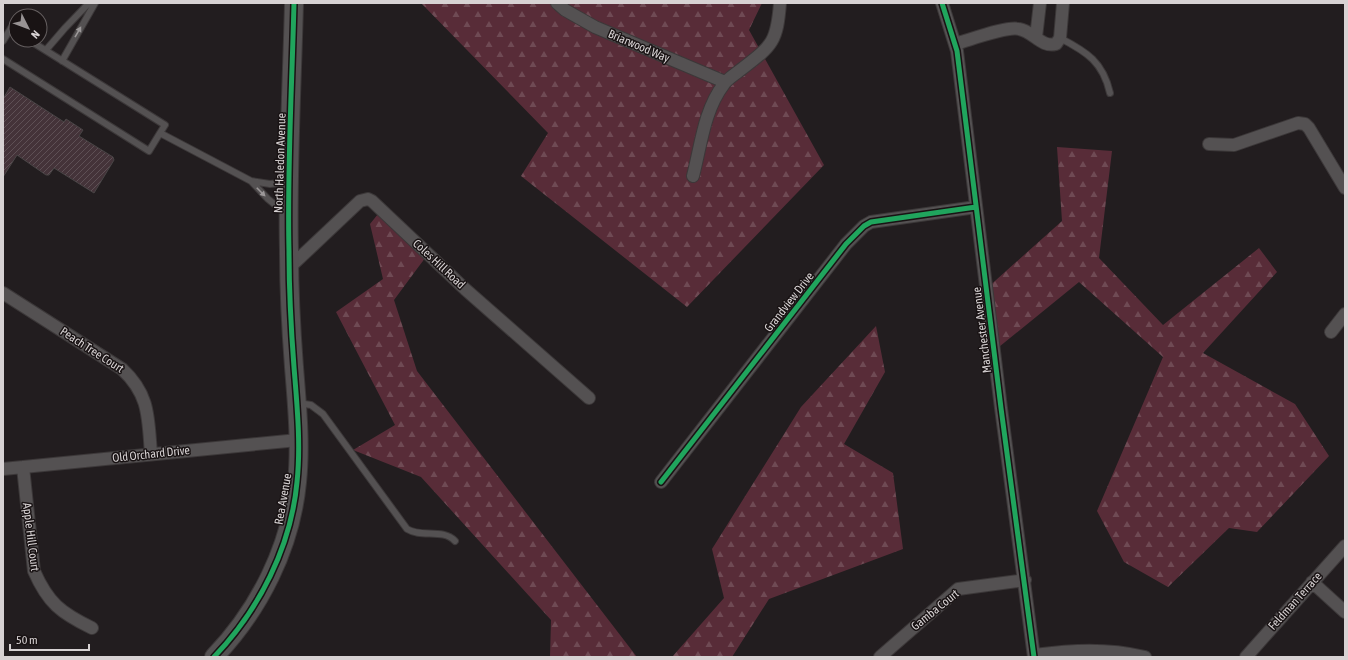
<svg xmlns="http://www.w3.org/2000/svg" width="1348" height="660" font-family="'Asap Condensed',sans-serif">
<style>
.forest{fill:url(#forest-firs)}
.building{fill:url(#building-hatch);stroke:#484445}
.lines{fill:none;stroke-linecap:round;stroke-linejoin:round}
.lane-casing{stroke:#3c3839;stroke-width:8}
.street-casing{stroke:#3c3839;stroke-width:14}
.secondary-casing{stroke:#3c3839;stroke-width:20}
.lane{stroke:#545152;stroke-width:6}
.street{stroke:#545152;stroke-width:12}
.secondary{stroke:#545152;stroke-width:18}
.cycleway-casing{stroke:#191314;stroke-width:8}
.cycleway{stroke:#20a55d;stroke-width:5}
.oneway{fill:#9c9899}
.labels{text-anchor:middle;stroke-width:3;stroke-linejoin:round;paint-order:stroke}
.street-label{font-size:12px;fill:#d7d2d3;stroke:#191314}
</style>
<defs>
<pattern id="forest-firs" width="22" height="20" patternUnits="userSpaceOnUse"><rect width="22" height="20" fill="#582c38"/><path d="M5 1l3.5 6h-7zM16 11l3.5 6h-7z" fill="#6f4a54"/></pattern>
<pattern id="building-hatch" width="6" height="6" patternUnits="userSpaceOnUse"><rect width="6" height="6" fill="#443339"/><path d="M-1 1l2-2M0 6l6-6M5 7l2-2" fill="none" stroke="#5e5055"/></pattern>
</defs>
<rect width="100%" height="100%" fill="#221d1f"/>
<path class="forest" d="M 421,3 L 762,3 L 749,30 L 824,165 L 687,307 L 521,176 L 548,133 Z
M 1057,147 L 1112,151 L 1099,258 L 1163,325 L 1259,248 L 1277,272 L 1203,353 L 1295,404 L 1329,456 L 1257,532 L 1229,528 L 1168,587 L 1124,562 L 1097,511 L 1163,357 L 1079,282 L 994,351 L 986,289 L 1062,221 Z
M 382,209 L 428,254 L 394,300 L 417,371 L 637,657 L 550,657 L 551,620 L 421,477 L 353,450 L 395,425 L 336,312 L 383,279 L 370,224 Z
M 876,326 L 885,372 L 844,444 L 893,473 L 903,549 L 769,599 L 732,657 L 672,657 L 724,598 L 712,549 L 801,407 Z"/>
<path class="building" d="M 10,87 L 64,122 L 66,119 L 83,130 L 79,136 L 113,157 L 114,160 L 94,193 L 54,168 L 49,175 L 46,175 L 17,155 L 3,177 L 3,99 Z"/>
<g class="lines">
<g class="lane-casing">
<path id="lane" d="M 1060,38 C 1087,52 1103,62 1110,93
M 29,40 L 165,125 L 160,133 L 251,181
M 3,41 L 11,28 L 16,32
M 46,50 L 65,28 L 89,3
M 3,59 L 149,151 L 160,133
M 62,61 L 95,3
M 285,213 L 268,199 L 251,181 L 270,184 L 288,182
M 298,403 L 311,405 L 323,414 L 407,529 C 421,538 443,528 455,541"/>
</g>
<g class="street-casing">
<path id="street" d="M 557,3 L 565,10 L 595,27 L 725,82
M 942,3 L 957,51 L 1001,408 L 1034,657
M 1036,37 L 1040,3
M 955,44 C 970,40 1006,26 1019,29 C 1033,31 1041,48 1056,44 L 1060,38 L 1063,3
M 1209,144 L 1234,145 L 1298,123 L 1305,124 L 1309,128 L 1345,188
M 693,176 C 701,145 704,110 724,84 C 728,78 737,73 743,68 C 773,45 777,41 780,3
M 289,268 L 360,201 L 368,199 L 372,201 L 465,289 L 589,398
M 3,293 L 122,369 C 150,395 148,418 151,454
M 1331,332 L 1345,314
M 23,467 L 34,571 C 48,603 61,613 92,628
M 3,469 L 298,440
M 661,482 L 846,244 L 864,226 L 871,222 L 976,207
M 1312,582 L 1345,612
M 1034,655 C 1073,650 1106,648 1145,657
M 880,657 L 958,589 L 1025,580
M 1246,657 L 1345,546"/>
</g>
<g class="secondary-casing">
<path id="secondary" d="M 214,657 C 259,610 291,547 297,482 C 301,444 297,405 294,367 C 291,328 289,290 289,251 C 287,169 292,86 294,3"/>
</g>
<use href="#lane" class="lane"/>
<use href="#street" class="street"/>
<use href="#secondary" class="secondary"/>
<g class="cycleway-casing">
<path id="cycleway" d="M 942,3 L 957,51 L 1001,408 L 1034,657
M 661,482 L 846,244 L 864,226 L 871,222 L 976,207
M 214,657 C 259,610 291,547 297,482 C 301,444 297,405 294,367 C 291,328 289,290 289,251 C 287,169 292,86 294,3"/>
</g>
<use href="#cycleway" class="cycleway"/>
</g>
<defs><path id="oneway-solid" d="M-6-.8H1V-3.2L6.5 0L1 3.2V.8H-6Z"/></defs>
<g class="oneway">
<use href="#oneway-solid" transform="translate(78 32) rotate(-60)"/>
<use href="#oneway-solid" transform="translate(261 192) rotate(45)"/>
</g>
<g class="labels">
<g class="street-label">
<text transform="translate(639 46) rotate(23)" y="4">Briarwood Way</text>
<text transform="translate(280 163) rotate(-88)" y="4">North Haledon Avenue</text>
<text transform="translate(439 264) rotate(43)" y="4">Coles Hill Road</text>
<text transform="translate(789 302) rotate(-52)" y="4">Grandview Drive</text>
<text transform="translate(982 330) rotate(-97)" y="4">Manchester Avenue</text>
<text transform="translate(92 350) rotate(33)" y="4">Peach Tree Court</text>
<text transform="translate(151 454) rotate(-6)" y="4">Old Orchard Drive</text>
<text transform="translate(283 499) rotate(-80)" y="4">Rea Avenue</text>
<text transform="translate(31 537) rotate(83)" y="4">Apple Hill Court</text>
<text transform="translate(1295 601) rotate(-48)" y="4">Feldman Terrace</text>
<text transform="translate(935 610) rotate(-39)" y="4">Gamba Court</text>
</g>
</g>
<rect width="1348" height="660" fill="none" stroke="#d7d2d3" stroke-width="8"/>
<g transform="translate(28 28) rotate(132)"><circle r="19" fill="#191314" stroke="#655f60"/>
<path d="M0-3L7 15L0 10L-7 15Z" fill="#989394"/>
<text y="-6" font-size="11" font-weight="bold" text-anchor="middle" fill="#d7d2d3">N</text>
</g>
<path d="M10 644v6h79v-6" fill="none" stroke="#d7d2d3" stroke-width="2"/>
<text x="16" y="644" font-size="12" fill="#d7d2d3" stroke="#191314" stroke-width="3" paint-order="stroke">50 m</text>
</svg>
